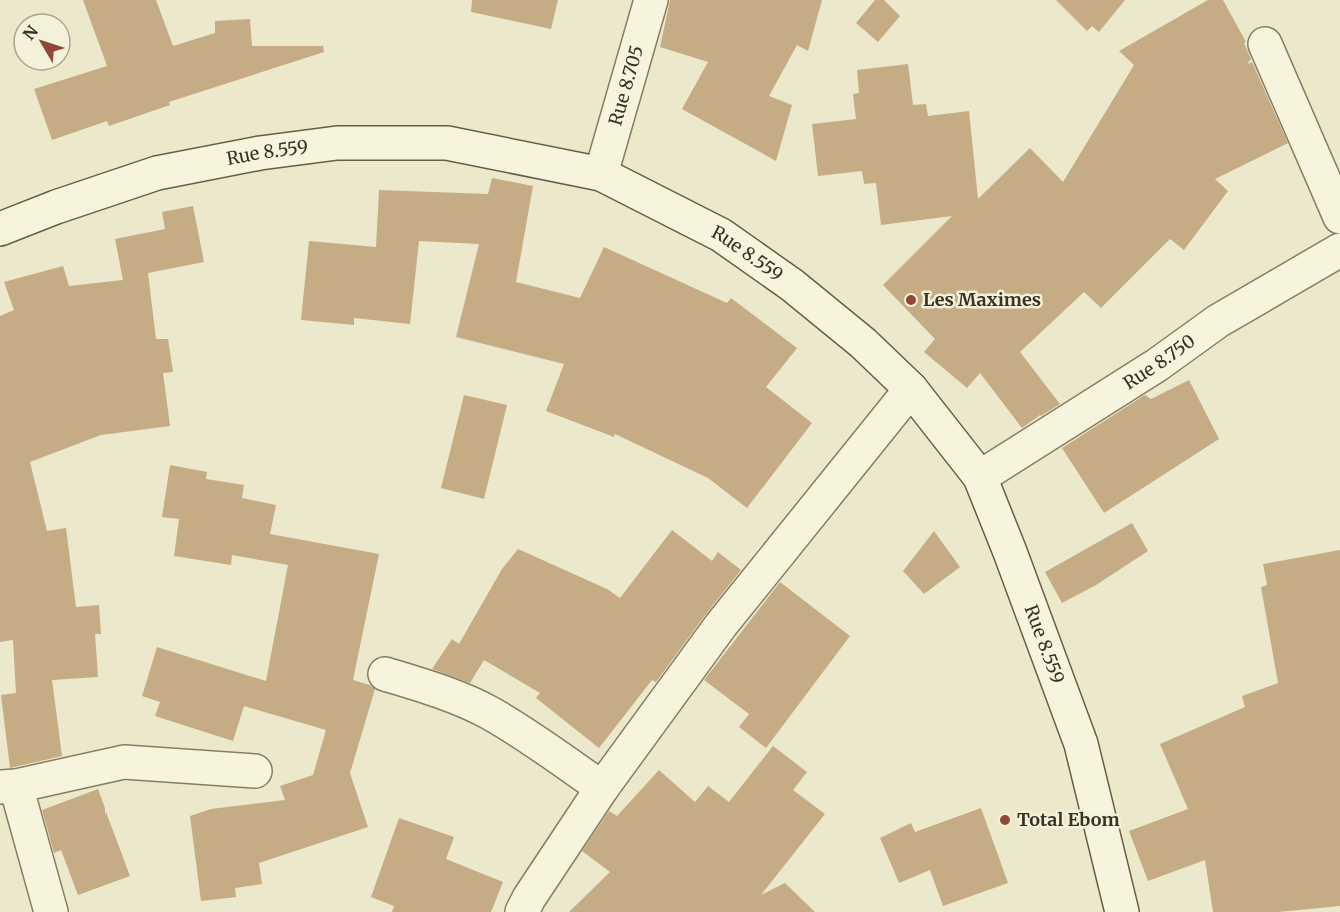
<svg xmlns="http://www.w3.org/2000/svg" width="1340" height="912" font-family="Merriweather,serif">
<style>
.building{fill:#c6ac85}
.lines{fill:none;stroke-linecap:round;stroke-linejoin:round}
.street-casing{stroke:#877d61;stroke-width:36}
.secondary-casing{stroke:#695e44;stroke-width:36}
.street{stroke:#f7f4de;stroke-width:33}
.secondary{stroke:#f7f4de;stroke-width:33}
.poi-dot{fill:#914736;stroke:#f3f1da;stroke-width:2}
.labels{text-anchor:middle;stroke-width:5;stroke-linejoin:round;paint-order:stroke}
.street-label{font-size:18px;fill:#393223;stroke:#f3f1da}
.poi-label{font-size:18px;font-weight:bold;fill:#393223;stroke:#f3f1da;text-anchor:start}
</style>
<rect width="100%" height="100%" fill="#ebe8cb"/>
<path class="building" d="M 83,0 L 156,0 L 173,46 L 215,33 L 215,21 L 250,19 L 252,46 L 323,46 L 324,52 L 169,102 L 170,105 L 109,126 L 107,121 L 52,140 L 34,89 L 107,66 Z
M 472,0 L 558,0 L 551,29 L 471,12 Z
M 670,0 L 822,0 L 808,51 L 797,45 L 769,96 L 792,105 L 776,161 L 682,109 L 708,62 L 660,47 Z
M 875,0 L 884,0 L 900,16 L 878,42 L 856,23 Z
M 1056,0 L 1125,0 L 1099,32 L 1092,26 L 1087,31 Z
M 1208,0 L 1223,0 L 1246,42 L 1244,43 L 1251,59 L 1247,64 L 1252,62 L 1288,143 L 1215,179 L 1228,191 L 1184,250 L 1170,239 L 1101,308 L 1084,292 L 1020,352 L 1060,404 L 1041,416 L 1040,415 L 1022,428 L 980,373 L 967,388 L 924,352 L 935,339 L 883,285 L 952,216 L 881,225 L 876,183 L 864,184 L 862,171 L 818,176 L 812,124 L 856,119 L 853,94 L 859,93 L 857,70 L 908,64 L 913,105 L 926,104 L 928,116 L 969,111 L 978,199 L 1030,148 L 1063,182 L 1134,65 L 1119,51 Z
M 492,178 L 533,186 L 516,282 L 580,298 L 604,247 L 727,303 L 731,298 L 797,348 L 766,387 L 812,423 L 747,508 L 708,478 L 615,434 L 614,437 L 546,411 L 564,364 L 456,337 L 479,244 L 419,241 L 410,324 L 354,318 L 354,325 L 301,320 L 309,241 L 376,247 L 379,190 L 488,194 Z
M 193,206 L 204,262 L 148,273 L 156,339 L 168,339 L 173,372 L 163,373 L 170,426 L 101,435 L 30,462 L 47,531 L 66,528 L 76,607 L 99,605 L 101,634 L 95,634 L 98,677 L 52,680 L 62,756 L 10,768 L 1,695 L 16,693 L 13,640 L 0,642 L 0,316 L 14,310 L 4,282 L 63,266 L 69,286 L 123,280 L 115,239 L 165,229 L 162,212 Z
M 1189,380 L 1219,439 L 1104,513 L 1062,448 L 1145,395 L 1151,399 Z
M 464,395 L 507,405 L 484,499 L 441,488 Z
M 170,465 L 207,472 L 206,479 L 244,485 L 242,498 L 276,505 L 270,534 L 379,554 L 353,680 L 370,685 L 375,689 L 350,773 L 368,827 L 259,863 L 262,884 L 235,888 L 236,897 L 201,901 L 190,816 L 211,809 L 285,800 L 280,786 L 313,775 L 326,730 L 244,706 L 233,741 L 155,716 L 160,702 L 142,696 L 157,647 L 266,681 L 288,565 L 232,555 L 231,565 L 174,556 L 179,519 L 162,517 Z
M 1132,523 L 1148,551 L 1096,585 L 1062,603 L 1045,572 Z
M 672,530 L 712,561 L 718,552 L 741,570 L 706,614 L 656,682 L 652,680 L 599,748 L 536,698 L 540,693 L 484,660 L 470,683 L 432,669 L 452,639 L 459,644 L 502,569 L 518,549 L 607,589 L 620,598 Z
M 934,531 L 960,567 L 924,594 L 903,571 Z
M 1340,550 L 1340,906 L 1278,912 L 1213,912 L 1205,860 L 1148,881 L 1129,831 L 1188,809 L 1160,744 L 1245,707 L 1242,696 L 1278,683 L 1261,587 L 1267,585 L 1263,564 Z
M 780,582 L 850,636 L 766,748 L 739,727 L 749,714 L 704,680 Z
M 773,746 L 807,772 L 793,790 L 825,814 L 761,895 L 785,883 L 815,912 L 569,912 L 610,872 L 582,851 L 609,811 L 617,816 L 659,770 L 695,802 L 708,786 L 729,802 Z
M 98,789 L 105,808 L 105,815 L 106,812 L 130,876 L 78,895 L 61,850 L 54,853 L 42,810 Z
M 981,808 L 1008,883 L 943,906 L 930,870 L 899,883 L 880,838 L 911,823 L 915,832 Z
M 399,818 L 454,837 L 446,859 L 503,882 L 491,912 L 392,912 L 394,906 L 371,897 Z"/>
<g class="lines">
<g class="street-casing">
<g id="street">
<path d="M 1265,44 L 1340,217"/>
<path id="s1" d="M 601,174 L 651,0"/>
<path id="s2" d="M 980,477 L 1157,365 L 1218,321 L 1340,250"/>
<path d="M 385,674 C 421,685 457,695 490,713 C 529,735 565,762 602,788"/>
<path d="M 16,786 L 51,912"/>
<path d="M 0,787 L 16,786 L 124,762 L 255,771"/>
<path d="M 522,912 L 529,898 L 602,788 L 721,625 L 911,389"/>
</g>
</g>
<g class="secondary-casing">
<g id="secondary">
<path id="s3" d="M 0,229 L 56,207 L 157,173 L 260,153 L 337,143 L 447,143 L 601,174 L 721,235 L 792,285 L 863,343 L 911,389 L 980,477 L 1010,552 L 1081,744 L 1122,912"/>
</g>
</g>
<use href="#street" class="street"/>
<use href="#secondary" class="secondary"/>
</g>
<g class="poi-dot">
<circle cx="911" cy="300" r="6"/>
<circle cx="1005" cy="820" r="6"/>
</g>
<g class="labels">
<g class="street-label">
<text dy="6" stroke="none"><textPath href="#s1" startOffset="92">Rue 8.705</textPath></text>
<text dy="6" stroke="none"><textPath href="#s3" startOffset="279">Rue 8.559</textPath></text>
<text dy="6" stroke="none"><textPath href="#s3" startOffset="783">Rue 8.559</textPath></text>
<text dy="6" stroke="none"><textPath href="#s2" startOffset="213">Rue 8.750</textPath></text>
<text dy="6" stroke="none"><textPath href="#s3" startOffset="1287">Rue 8.559</textPath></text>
</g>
<g class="poi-label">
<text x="923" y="306">Les Maximes</text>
<text x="1017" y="826">Total Ebom</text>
</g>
</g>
<g transform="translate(42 42) rotate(309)"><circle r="28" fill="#f3f1da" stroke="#a9a591" stroke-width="1.5"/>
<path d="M0-4.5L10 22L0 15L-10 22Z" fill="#914736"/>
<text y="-9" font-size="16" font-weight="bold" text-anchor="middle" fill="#393223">N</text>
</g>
</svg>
